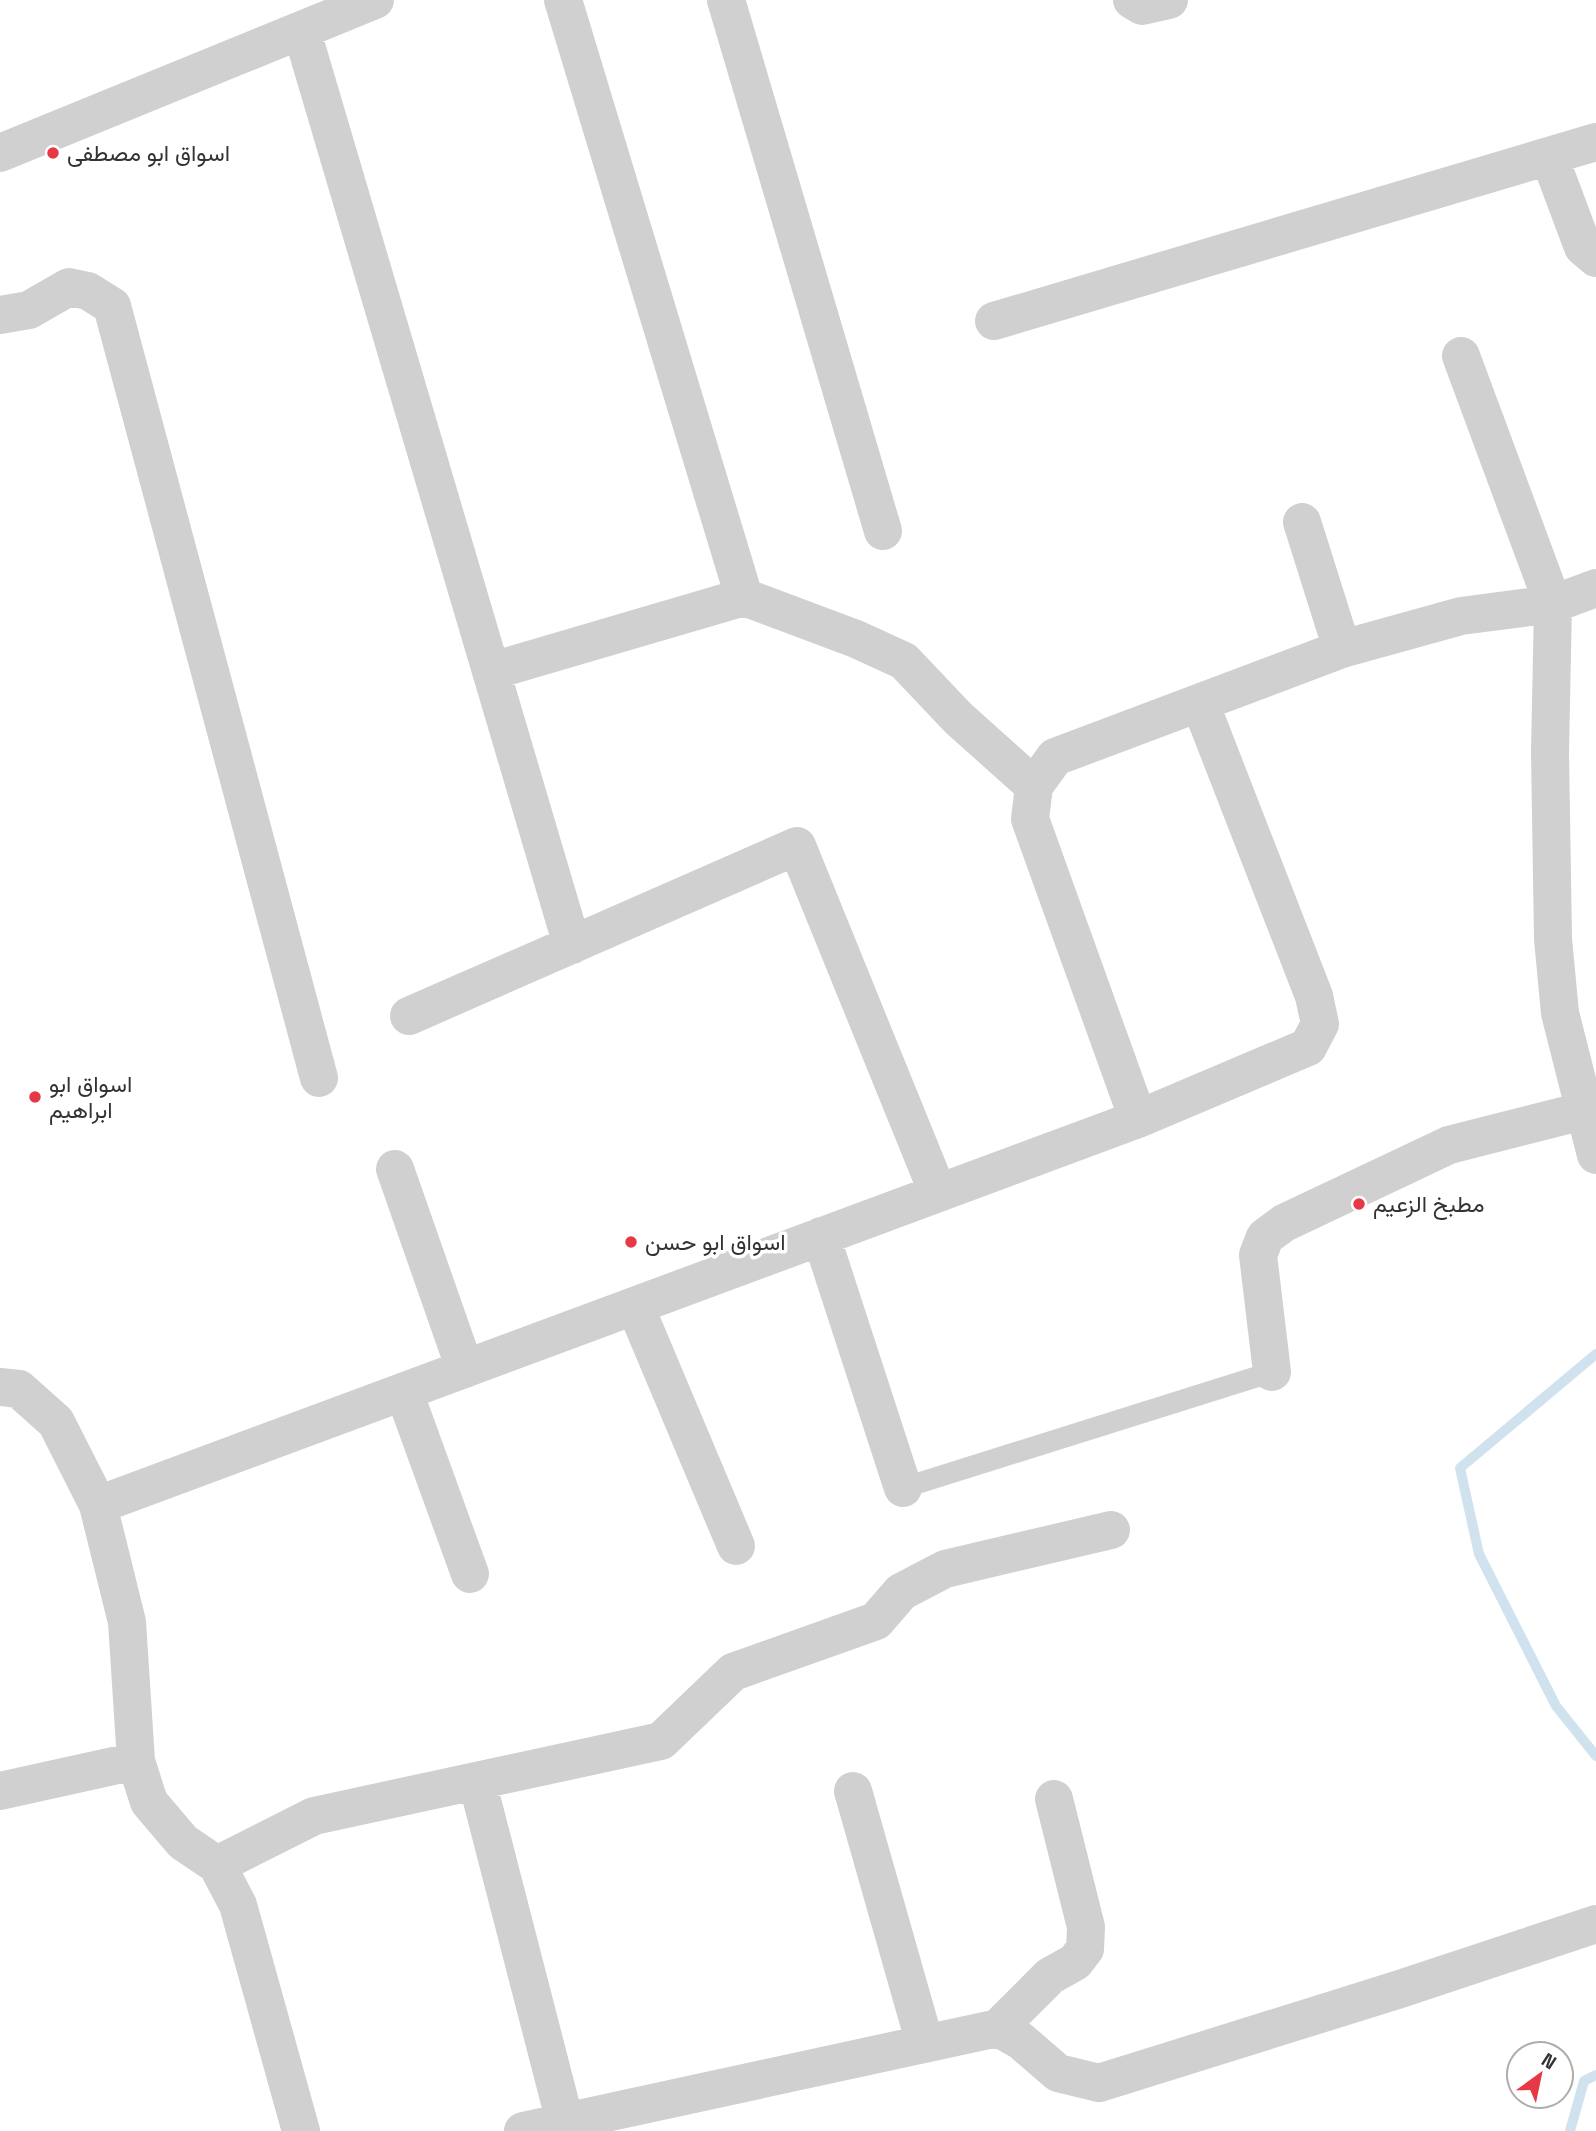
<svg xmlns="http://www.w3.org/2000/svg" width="1596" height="2131" font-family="'Space Grotesk',Vazirmatn,sans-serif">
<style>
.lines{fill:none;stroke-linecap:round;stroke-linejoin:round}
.stream{stroke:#cfe2ee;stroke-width:10}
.service{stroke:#d0d0d0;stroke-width:21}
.minor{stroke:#d0d0d0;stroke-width:38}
.poi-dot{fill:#e63946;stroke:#fff;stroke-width:2.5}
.labels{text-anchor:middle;stroke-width:7;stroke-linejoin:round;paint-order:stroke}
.poi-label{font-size:23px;fill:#333;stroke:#fff;text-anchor:start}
</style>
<rect width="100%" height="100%" fill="#fff"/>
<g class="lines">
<path class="stream" d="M 1596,1354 L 1460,1468 L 1479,1554 L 1556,1706 L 1596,1756
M 1570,2131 L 1584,2081 L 1596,2075"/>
<path class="service" d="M 903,1488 L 1272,1372"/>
<path class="minor" d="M 563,0 L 744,597 L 856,639 L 904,661 L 958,718 L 1034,786
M 726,0 L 883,531
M 1132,0 L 1142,6 L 1169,0
M 302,32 L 572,945
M 0,153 L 375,0
M 1549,156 L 1583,247 L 1596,258
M 0,315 L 29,310 L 69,287 L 88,291 L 112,306 L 319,1078
M 994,321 L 1596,142
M 1461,356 L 1553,604 L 1550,752 L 1553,939 L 1560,1013 L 1596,1155
M 1302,522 L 1342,649
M 492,671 L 744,597
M 409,1016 L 797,846 L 938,1193
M 1138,1119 L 1030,819 L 1034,786 L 1055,757 L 1342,649 L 1461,616 L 1553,604 L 1596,588
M 395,1169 L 465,1369
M 821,1236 L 903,1488
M 635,1306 L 736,1546
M 1272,1372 L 1258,1255 L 1265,1237 L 1284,1223 L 1449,1145 L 1583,1111
M 0,1387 L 19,1389 L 56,1422 L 98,1505 L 127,1622 L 136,1761 L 149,1802 L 183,1842 L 217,1865 L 238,1905 L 301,2131
M 404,1392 L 470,1574
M 98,1505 L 1138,1119 L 1308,1047 L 1320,1024 L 1314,996 L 1200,703
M 477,1781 L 565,2122
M 0,1791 L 136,1761
M 853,1791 L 925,2044
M 217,1865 L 314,1816 L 661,1741 L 733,1672 L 876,1621 L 901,1592 L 945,1569 L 1111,1530
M 998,2028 L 1050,1976 L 1075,1962 L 1085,1949 L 1086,1927 L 1054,1799
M 523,2131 L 998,2028 L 1021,2041 L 1058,2073 L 1099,2083 L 1397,1990 L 1596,1924"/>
</g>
<g class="poi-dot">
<circle cx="53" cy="153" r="7"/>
<circle cx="35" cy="1097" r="7"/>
<circle cx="1359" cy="1204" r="7"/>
<circle cx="631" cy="1242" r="7"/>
</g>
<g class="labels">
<g class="poi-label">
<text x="67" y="161">اسواق ابو مصطفى</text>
<text x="49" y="1092">اسواق ابو<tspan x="49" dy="26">ابراهيم</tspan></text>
<text x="1373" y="1212">مطبخ الزعيم</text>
<text x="645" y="1250">اسواق ابو حسن</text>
</g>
</g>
<g transform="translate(1540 2075) rotate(33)"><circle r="33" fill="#ffffff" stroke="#adadad" stroke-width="2"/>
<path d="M0-5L12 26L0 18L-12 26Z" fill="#e63946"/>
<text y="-10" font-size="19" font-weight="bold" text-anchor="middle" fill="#333333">N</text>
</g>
</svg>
